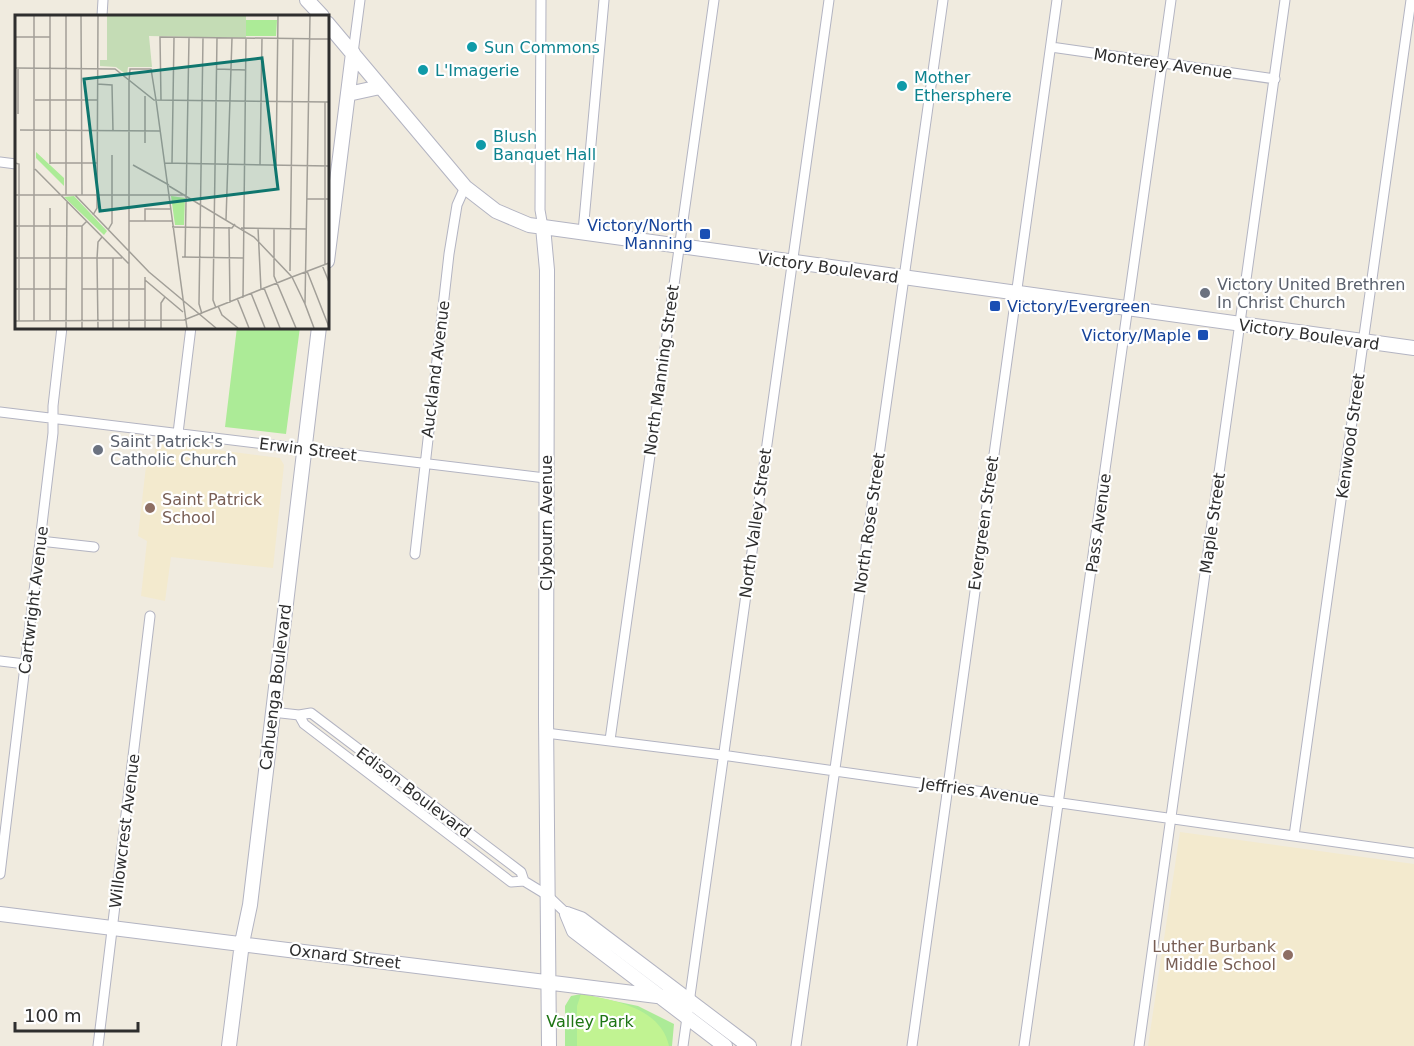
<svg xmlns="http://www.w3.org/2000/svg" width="1414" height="1046" font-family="'DejaVu Sans',sans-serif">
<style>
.education{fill:#f3eace}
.green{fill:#aceb97}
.pitch{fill:#c1f392}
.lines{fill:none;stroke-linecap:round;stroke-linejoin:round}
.street-casing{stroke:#b3b4c2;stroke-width:11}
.secondary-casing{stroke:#b3b4c2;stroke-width:16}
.street{stroke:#fff;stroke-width:9}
.secondary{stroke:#fff;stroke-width:14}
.culture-dot{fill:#0f9aa8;stroke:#fff;stroke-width:2}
.transit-dot{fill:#1a4fb4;stroke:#fff;stroke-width:2}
.worship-dot{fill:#6b7280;stroke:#fff;stroke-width:2}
.education-dot{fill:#8d6e63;stroke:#fff;stroke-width:2}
.labels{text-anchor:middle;stroke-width:4.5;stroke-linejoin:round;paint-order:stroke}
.culture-label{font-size:16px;fill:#0d838f;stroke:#fff;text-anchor:start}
.street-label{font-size:16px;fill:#2e2e2e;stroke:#fff}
.transit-label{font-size:16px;fill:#164399;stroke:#fff;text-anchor:end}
.worship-label{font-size:16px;fill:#5b616d;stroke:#fff;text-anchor:start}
.education-label{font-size:16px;fill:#785e54;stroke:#fff;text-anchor:start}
.park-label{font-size:16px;fill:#1e7514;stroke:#fff}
.inset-road{fill:none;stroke:#a29f98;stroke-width:1.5}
.view{fill:#0f766e;fill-opacity:0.15;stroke:#0f766e;stroke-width:3}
.inset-edge{fill:none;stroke:#2e2e2e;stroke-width:3}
</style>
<rect width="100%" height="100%" fill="#f0ebdf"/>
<path class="education" d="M 156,442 L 280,458 L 284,465 L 273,568 L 171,557 L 165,601 L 141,596 L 147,541 L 138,536 L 146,466 L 153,467 Z
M 1180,832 L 1414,864 L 1414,1046 L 1148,1046 Z"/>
<path class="green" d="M 237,327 L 300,327 L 286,434 L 225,427 Z
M 581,994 L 638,1006 L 674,1024 L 672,1046 L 565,1046 L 565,1006 L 571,996 Z"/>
<path class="pitch" d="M 581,994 C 614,1000 661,1008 669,1046 L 577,1046 L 577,1006 Z"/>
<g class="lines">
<g class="street-casing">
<path id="street" d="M 541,0 L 540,210 L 543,227
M 102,16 L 103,0
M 1051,47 L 1275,79
M 353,53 L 360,0
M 0,162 L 16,164
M 583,232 L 604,0
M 0,412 L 545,478
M 178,433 L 191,327
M 40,541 L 94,547
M 415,554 L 449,254 L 457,205 L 465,187
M 0,661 L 25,664
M 272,712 L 299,715 L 311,713 L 521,872 L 524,881 L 547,895 L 567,914
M 299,715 L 304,724 L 511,882 L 524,881
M 546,733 L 722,755 L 1414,853
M 610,740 L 714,0
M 1294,836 L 1411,0
M 0,874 L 53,433 L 53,406 L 62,327
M 98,1046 L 150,616
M 683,1046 L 829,0
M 796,1046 L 943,0
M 912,1046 L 1057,0
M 1024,1046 L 1171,0
M 1139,1046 L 1285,0"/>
</g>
<g class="secondary-casing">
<path id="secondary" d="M 307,0 L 322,16
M 327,23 L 465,187 L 496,211 L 529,225 L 1414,348
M 348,94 L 380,87
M 543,227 L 547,270 L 546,717 L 549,1046
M 327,261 L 353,53
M 0,914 L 689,1000
M 567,914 L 581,919 L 749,1046
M 567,914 L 574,931 L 725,1046
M 229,1046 L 242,943 L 250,905 L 319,327"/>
</g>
<use href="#street" class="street"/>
<use href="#secondary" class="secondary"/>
</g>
<g class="culture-dot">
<circle cx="472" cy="47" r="6"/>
<circle cx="423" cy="70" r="6"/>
<circle cx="902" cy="86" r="6"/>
<circle cx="481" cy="145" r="6"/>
</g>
<g class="transit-dot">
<rect x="699" y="228" width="12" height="12" rx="3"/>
<rect x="989" y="300" width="12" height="12" rx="3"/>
<rect x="1197" y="329" width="12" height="12" rx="3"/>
</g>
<g class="worship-dot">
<circle cx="1205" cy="293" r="6"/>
<circle cx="98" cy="450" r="6"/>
</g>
<g class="education-dot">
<circle cx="150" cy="508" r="6"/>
<circle cx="1288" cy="955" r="6"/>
</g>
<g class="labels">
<g class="culture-label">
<text x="484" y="53">Sun Commons</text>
<text x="435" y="76">L'Imagerie</text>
<text x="914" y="83">Mother<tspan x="914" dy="18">Ethersphere</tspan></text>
<text x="493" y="142">Blush<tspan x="493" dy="18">Banquet Hall</tspan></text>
</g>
<g class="street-label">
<text transform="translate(1163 63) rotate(8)" y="6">Monterey Avenue</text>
<text transform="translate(828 267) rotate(8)" y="6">Victory Boulevard</text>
<text transform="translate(1309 334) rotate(8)" y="6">Victory Boulevard</text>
<text transform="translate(435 369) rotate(-83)" y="6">Auckland Avenue</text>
<text transform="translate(661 370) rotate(-82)" y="6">North Manning Street</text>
<text transform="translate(1350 436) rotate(-82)" y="6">Kenwood Street</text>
<text transform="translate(308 449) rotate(7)" y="6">Erwin Street</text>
<text transform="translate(546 523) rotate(-90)" y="6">Clybourn Avenue</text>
<text transform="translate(755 523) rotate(-82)" y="6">North Valley Street</text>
<text transform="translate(869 523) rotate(-82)" y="6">North Rose Street</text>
<text transform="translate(983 523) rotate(-82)" y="6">Evergreen Street</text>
<text transform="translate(1098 523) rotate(-82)" y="6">Pass Avenue</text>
<text transform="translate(1212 523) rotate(-82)" y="6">Maple Street</text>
<text transform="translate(33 600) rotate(-83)" y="6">Cartwright Avenue</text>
<text transform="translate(275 687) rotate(-83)" y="6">Cahuenga Boulevard</text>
<text transform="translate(980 791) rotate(8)" y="6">Jeffries Avenue</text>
<text transform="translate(414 792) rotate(37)" y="6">Edison Boulevard</text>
<text transform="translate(124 831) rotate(-83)" y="6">Willowcrest Avenue</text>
<text transform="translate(345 956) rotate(7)" y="6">Oxnard Street</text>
</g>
<g class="transit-label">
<text x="693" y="231">Victory/North<tspan x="693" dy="18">Manning</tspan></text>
<text x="1007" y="312" text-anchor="start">Victory/Evergreen</text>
<text x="1191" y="341">Victory/Maple</text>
</g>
<g class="worship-label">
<text x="1217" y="290">Victory United Brethren<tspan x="1217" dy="18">In Christ Church</tspan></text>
<text x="110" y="447">Saint Patrick's<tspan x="110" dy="18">Catholic Church</tspan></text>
</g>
<g class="education-label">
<text x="162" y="505">Saint Patrick<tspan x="162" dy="18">School</tspan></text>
<text x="1276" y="952" text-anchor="end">Luther Burbank<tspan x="1276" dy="18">Middle School</tspan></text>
</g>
<g class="park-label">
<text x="590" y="1027">Valley Park</text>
</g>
</g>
<g transform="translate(15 15)">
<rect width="314" height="314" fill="#f0ebdf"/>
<path d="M 231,5 L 262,5 L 261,21 L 231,21 ZM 21,137 L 49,163 L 49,171 L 21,143 ZM 59,181 L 92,216 L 89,220 L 49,182 ZM 156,181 L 170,183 L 169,210 L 160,210 Z" fill="#aceb97"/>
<path d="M 92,1 L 231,1 L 231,23 L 134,21 L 137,52 L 113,52 L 112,60 L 101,52 L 85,51 L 85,45 L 92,45 Z" fill="#c4dcb5"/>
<path class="inset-road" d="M 19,1 L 19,306M 35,1 L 35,149M 51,1 L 51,180M 66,1 L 67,180M 295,1 L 290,289 L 299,313M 0,22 L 35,22M 0,53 L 100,54 L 139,85 L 314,87M 3,53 L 3,99M 202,54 L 231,55M 114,66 L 115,54 L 136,54 L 141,85M 114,66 L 114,313M 82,69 L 97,70 L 98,116M 20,85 L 82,85M 141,85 L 172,313M 146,85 L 145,22 L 314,24M 310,87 L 310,249M 5,115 L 145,116M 130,128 L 130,81M 0,148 L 4,149 L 4,306M 35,148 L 82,148M 149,148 L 314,151M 157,148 L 159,23M 118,150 L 154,170M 245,150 L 247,23M 261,150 L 263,1M 20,154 L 114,249M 154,171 L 239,222 L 277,262M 0,180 L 171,180M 60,180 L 134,257 L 201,313M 292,184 L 314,184M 78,200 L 82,193 L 83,1M 211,205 L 217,23M 114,206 L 157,206M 130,206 L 130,194 L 155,194M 0,211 L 67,211M 157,212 L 217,213 L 220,209M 214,212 L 215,288M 226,213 L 292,214M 243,213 L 246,275M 259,213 L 259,261 L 281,313M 93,215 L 97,208 L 97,140M 167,242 L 228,243M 170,242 L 174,23M 0,243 L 107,243M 98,243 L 98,313M 307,250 L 314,267M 275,256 L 278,24M 292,256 L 314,312M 130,262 L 130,313M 277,262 L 290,289M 277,262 L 314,248M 130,265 L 168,297M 249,273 L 265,313M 0,274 L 51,274M 67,274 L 130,274M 236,278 L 250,313M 222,283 L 234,313M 228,283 L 231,23M 203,291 L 207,300 L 223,313M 201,293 L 198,285 L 202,23M 187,299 L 184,289 L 188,23M 0,306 L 169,305 L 277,262M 35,306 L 35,193M 51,313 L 52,187M 67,313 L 67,211 L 72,206M 83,313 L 82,244 L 83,227 L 87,222M 146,313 L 146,288 L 150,282"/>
<path class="view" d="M 247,43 L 263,174 L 85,196 L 69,64 Z"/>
<rect width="314" height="314" class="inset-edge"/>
</g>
<path d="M15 1022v9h123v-9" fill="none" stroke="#2e2e2e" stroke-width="3"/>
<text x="24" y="1022" font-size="18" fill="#2e2e2e" stroke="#ffffff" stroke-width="4.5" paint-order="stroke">100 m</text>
</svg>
